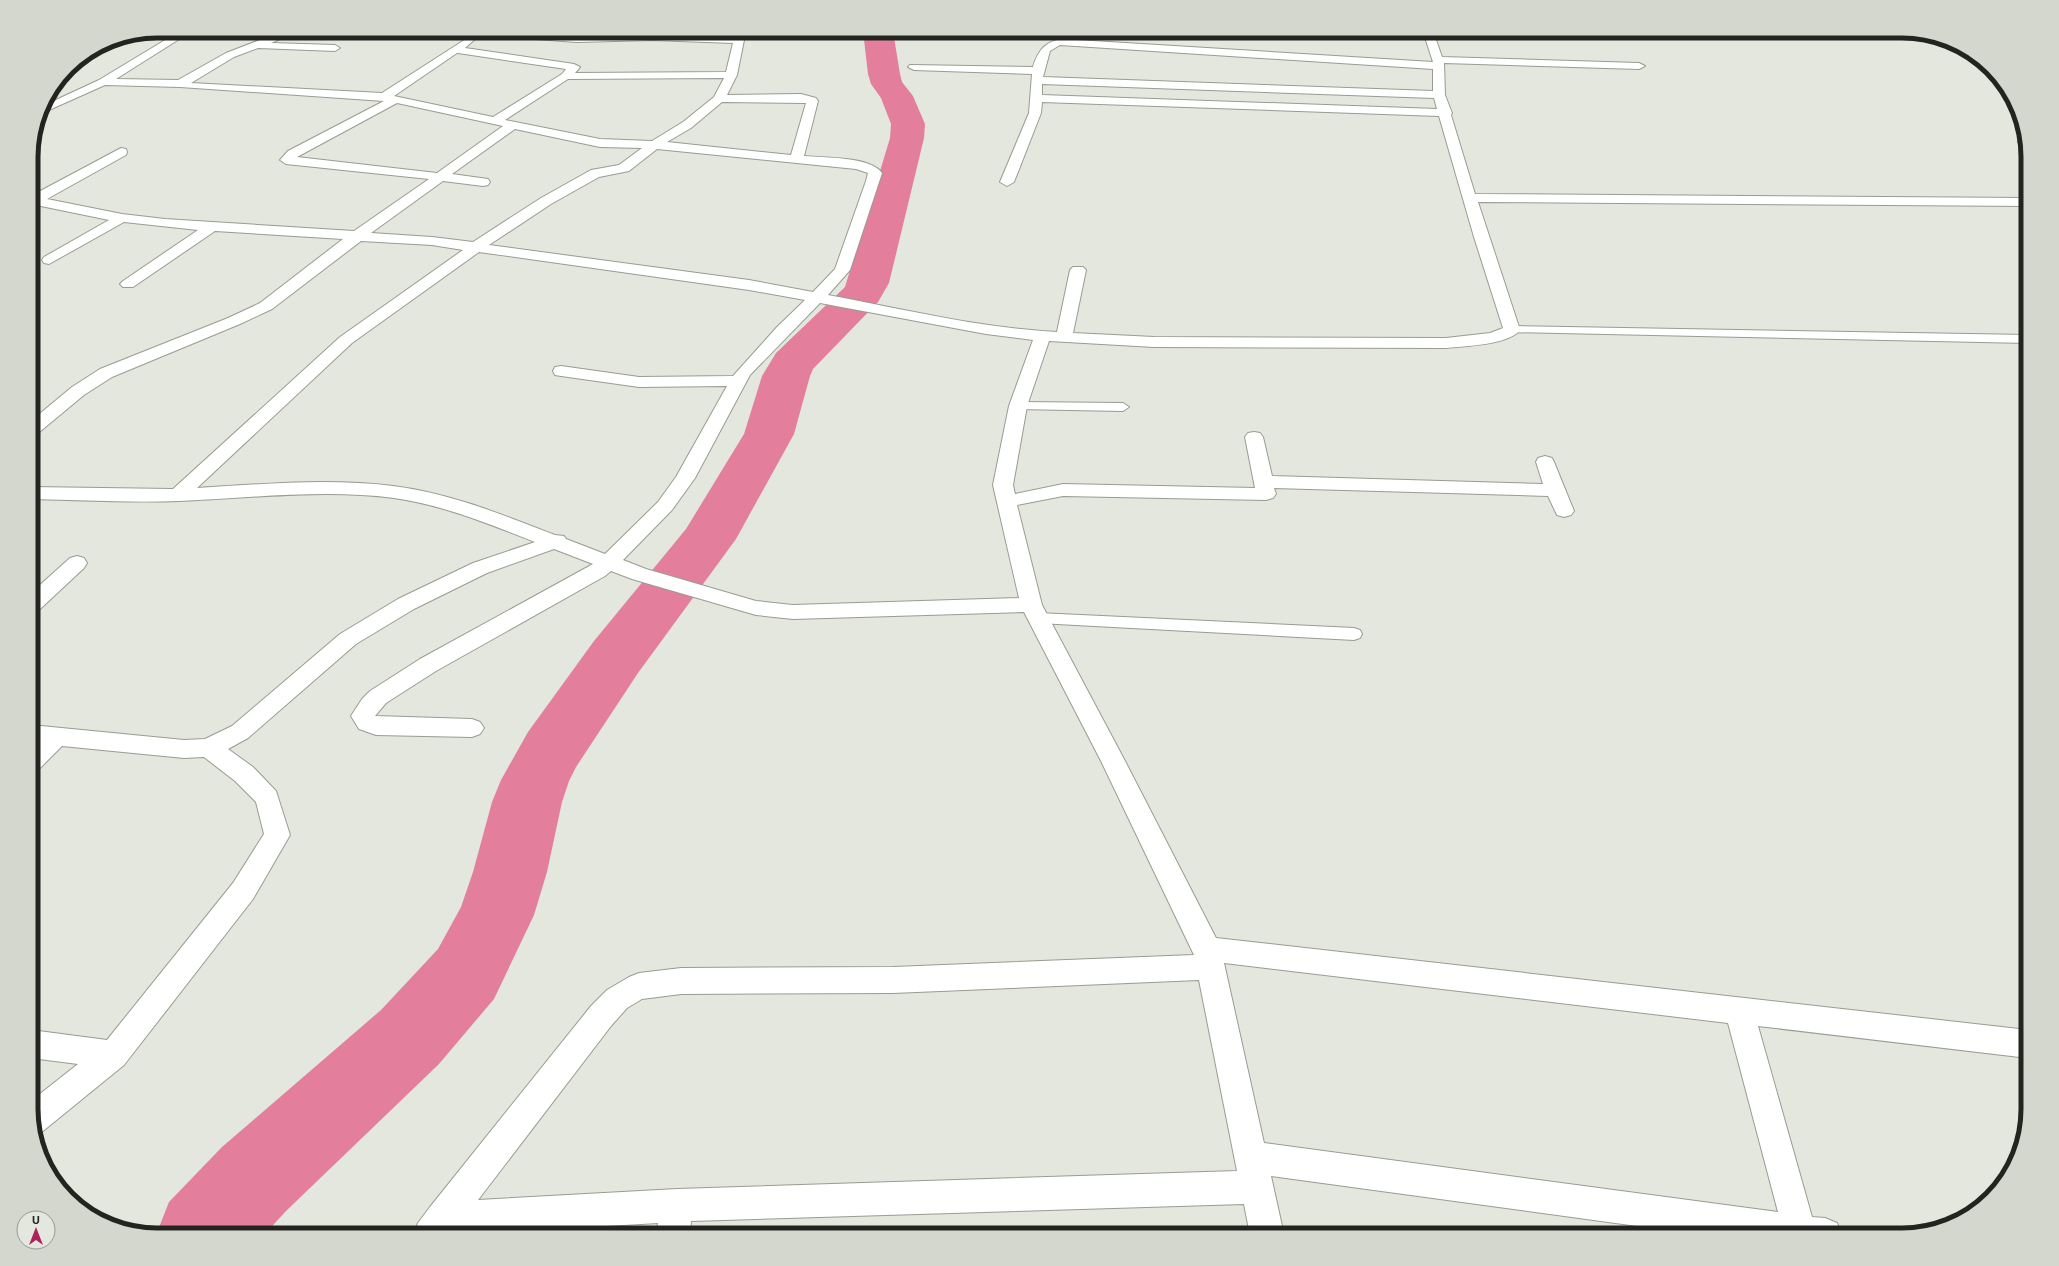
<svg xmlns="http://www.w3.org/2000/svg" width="2059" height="1266" font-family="'Noto Sans',sans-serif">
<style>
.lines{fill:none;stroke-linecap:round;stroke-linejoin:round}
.river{fill:#e37f9d;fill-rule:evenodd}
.lane-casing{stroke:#989c92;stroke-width:2}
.street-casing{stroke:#989c92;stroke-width:2}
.lane{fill:#fff;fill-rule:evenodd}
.street{fill:#fff;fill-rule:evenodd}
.rim{fill:none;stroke:#232420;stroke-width:5}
</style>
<rect width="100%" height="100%" fill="#e3e7dd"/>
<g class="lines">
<path class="river" d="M 863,31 L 893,31 L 900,74 L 902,82 L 913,96 L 925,124 L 924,138 L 889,283 L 878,302 L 813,369 L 810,376 L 794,434 L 736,539 L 638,673 L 576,767 L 569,781 L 562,802 L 547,872 L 534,915 L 494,999 L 439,1064 L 286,1211 L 264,1235 L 156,1235 L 169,1202 L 222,1147 L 381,1010 L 438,949 L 461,907 L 473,872 L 492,802 L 501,780 L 528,732 L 594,641 L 686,529 L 744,434 L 762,376 L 776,353 L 845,287 L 890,138 L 891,124 L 881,98 L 871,84 L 868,74 Z"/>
<g class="lane-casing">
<path id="lane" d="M 1512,326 L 2028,335 L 2028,343 L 1508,332 L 1506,330 L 1508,328 Z
M 1018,402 L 1123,403 L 1129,407 L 1123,411 L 1013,409 L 1012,406 L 1013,403 Z
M 1038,613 L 1354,628 L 1360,630 L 1362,634 L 1360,638 L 1354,640 L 1038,623 L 1032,622 L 1030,618 L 1032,614 Z"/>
</g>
<g class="street-casing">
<path id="street" d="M 180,31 L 192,31 L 116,79 L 178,80 L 226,53 L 283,31 L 298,31 L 271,43 L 335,45 L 340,48 L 335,51 L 258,48 L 234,57 L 191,83 L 382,93 L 469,37 L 474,40 L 465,48 L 574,64 L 580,67 L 575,73 L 726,72 L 733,43 L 653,40 L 577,42 L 478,35 L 473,32 L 509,31 L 577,36 L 653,34 L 736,37 L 739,31 L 749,31 L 744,40 L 737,75 L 727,95 L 801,94 L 816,98 L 818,101 L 804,156 C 824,158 870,156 882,173 L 850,270 L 828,295 C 903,309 980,328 1057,332 L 1070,270 L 1073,267 L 1083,267 L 1086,270 L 1073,333 L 1154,337 L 1446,338 L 1490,333 L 1503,328 L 1474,237 L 1439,116 L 1042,102 L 1041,113 L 1014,182 L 1007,186 L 1000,182 L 1029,113 L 1032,74 L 914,70 L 908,67 L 910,65 L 1033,67 C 1038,51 1044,43 1060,39 L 1433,62 L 1423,31 L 1433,31 L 1442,57 L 1639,63 L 1645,66 L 1639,69 L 1444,63 L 1445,95 L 1452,113 L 1451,115 L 1475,194 L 2028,198 L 2028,206 L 1478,202 L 1520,330 C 1509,345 1464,346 1446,348 L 1154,347 L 1049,341 L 1027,406 L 1013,485 L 1015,494 L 1063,484 L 1255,488 L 1245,437 L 1248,433 L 1254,432 L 1260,433 L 1263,437 L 1272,476 L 1543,484 L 1536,462 L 1538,458 L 1545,456 L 1552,458 L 1554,462 L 1574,511 L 1571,515 L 1564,517 L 1557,515 L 1548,496 L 1274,488 L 1276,494 L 1273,498 L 1266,500 L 1063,496 L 1017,505 L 1042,605 L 1125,761 L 1216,938 L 2028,1030 L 2028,1058 L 1758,1026 L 1812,1217 L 1825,1218 L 1837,1223 L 1842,1235 L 1703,1235 L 1271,1176 L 1284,1235 L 1250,1235 L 1244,1204 L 691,1221 L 690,1235 L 656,1235 L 658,1223 L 452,1235 L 413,1235 L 418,1223 L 430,1207 L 591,1006 L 607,990 L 629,977 L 639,973 L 681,968 L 893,967 L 1194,955 L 1101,761 L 1024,612 L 793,619 L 756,615 L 632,579 L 611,571 L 605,576 L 436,671 L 386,703 L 375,716 L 472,719 L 480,722 L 484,728 L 480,734 L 472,737 L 376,735 L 359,729 L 351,716 L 362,699 L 370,691 L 420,659 L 593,564 L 554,549 L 487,573 L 414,609 L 356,644 L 248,738 L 228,749 L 253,767 L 276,791 L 290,835 L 253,899 L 124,1065 L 43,1131 L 36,1134 L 31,1117 L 31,1101 L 78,1064 L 31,1058 L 31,1030 L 107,1040 L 233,883 L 264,834 L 256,802 L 235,781 L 204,757 L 184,758 L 62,746 L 40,768 L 31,770 L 31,746 L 34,743 L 31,743 L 31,725 L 184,740 L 205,739 L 232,726 L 340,634 L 398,599 L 473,563 L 535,542 C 489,524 443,505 394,498 C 324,489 250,498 179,501 C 130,503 80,500 31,499 L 31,487 L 173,489 L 340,337 L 463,250 L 432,245 L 361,241 L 272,309 L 240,324 L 112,377 L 84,395 L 37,434 L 31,435 L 31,421 L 72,387 L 100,369 L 228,318 L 260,303 L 343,239 L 215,231 L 133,287 L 123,287 L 120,284 L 123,281 L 198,230 L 124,222 L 49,264 L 44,263 L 42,260 L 44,257 L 109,220 L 31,204 L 31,196 L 121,148 L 126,149 L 127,152 L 126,155 L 47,199 L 122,214 L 165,219 L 354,231 L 429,179 L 286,164 L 280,160 L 288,151 L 384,101 L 180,87 L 105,85 L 40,114 L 43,106 L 99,80 ZM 1060,45 L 1433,69 L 1433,91 L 1043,77 L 1050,51 ZM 457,53 L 458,53 L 566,69 L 562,74 L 493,117 L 394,96 ZM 724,78 L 714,97 L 683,122 L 652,141 L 600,139 L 505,120 L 568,79 ZM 1042,84 L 1434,98 L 1437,109 L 1042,95 ZM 722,102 L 806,103 L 791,155 L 667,142 L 691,128 ZM 397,103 L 503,126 L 437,173 L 297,157 ZM 515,129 L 600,147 L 642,148 L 619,165 L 591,170 L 541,198 L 473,242 L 432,237 L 371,233 L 443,181 L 483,186 L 488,185 L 490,182 L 488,179 L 452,174 ZM 657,149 L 856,169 L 868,173 L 866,181 L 835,269 L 813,292 L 749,280 L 489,245 L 551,204 L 599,177 L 629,171 ZM 479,252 L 749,290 L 805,300 L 777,327 L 733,376 L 639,377 L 561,366 L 555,367 L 553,371 L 555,375 L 561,376 L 639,387 L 727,386 L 676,477 L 658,502 L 605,554 L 566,539 L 564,536 L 555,535 C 503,515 450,493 393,486 C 329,478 261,484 197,488 L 352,343 ZM 820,303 L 986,334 L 1033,340 L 1009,406 L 993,485 L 1019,598 L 793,605 L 756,601 L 646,569 L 623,560 L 672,510 L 695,478 L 750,375 ZM 1224,963 L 1728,1023 L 1778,1212 L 1264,1143 ZM 1199,980 L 1237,1171 L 677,1189 L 478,1200 L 611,1026 L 627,1008 L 642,999 L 681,994 L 893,993 Z
M 2024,138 L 2027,146 L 2020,145 L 2018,142 Z
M 77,556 L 84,558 L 87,563 L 84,568 L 39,610 L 31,612 L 31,593 L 70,558 Z"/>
</g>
<use href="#lane" class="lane"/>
<use href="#street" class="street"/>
</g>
<path d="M0 0H2059V1266H0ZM157 38H1902A119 119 0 0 1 2021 157V1109A119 119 0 0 1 1902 1228H157A119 119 0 0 1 38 1109V157A119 119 0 0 1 157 38Z" fill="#d4d7ce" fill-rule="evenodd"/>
<path class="rim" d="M157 38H1902A119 119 0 0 1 2021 157V1109A119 119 0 0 1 1902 1228H157A119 119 0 0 1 38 1109V157A119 119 0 0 1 157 38Z"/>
<g transform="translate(36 1230)"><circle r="19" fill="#e3e7dd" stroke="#969991"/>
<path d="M0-3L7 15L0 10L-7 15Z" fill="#ae215c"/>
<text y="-6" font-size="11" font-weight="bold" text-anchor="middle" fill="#232420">U</text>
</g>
</svg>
